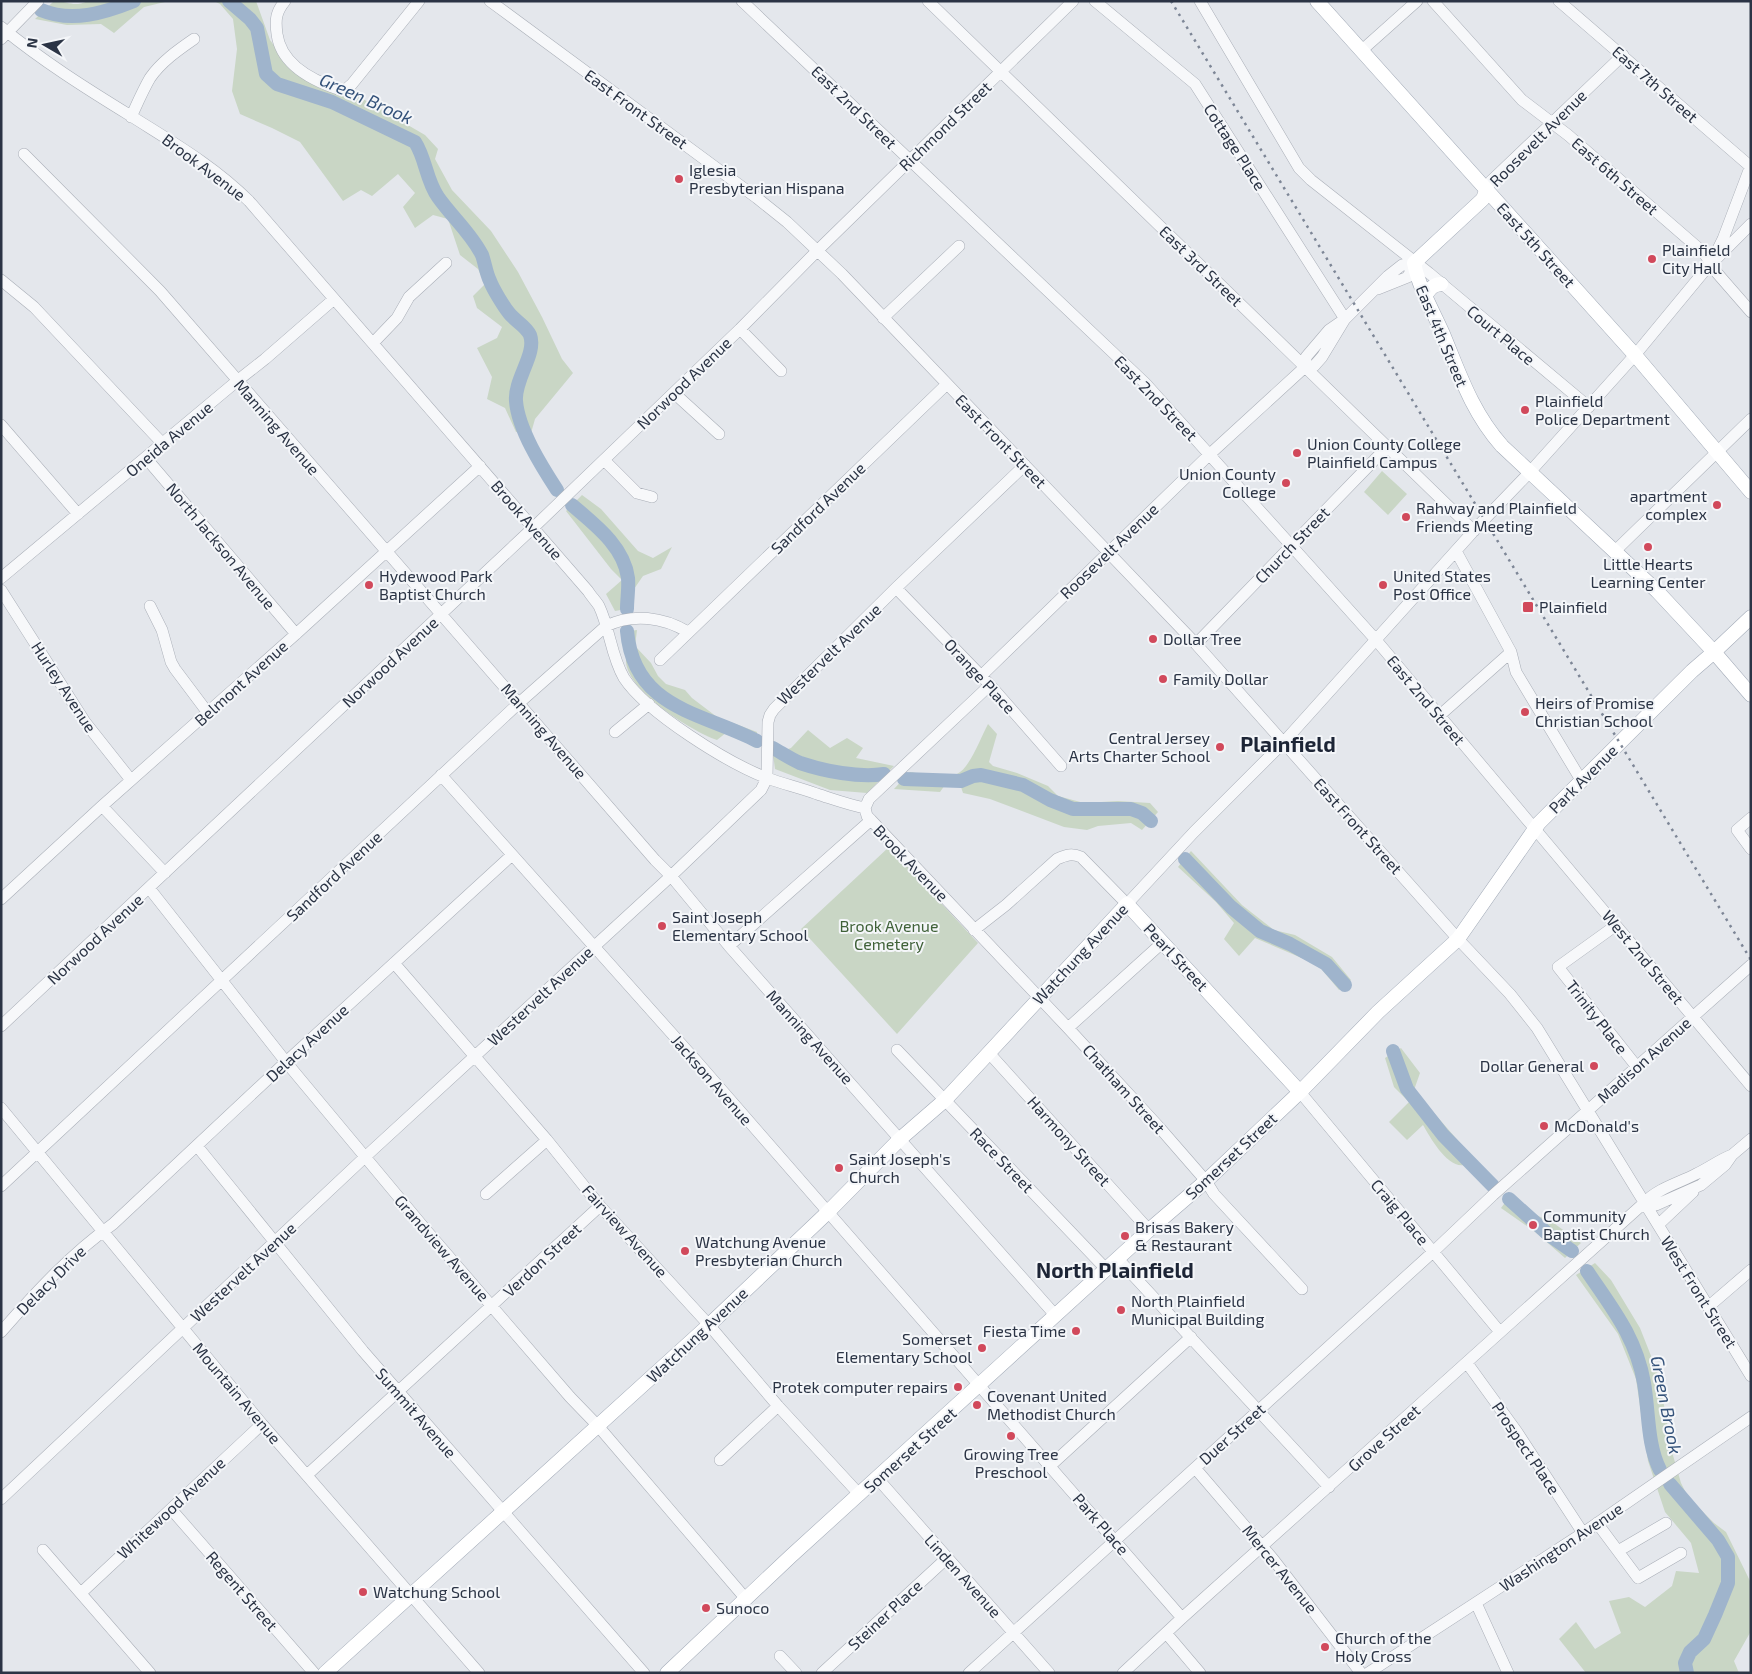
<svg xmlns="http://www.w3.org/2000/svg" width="1752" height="1674" font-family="'Exo 2',sans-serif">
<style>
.green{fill:#c9d6c5}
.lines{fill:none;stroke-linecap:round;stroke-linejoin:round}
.river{stroke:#9fb4cc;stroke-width:14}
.minor-casing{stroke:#a9aeb7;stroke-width:12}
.major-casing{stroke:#a3abb8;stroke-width:15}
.minor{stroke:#f7f8fa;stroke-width:11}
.major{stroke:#fff;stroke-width:14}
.rail{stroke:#7d8696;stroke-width:2.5;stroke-dasharray:2.5 5;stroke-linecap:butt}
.poi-dot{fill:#d1495b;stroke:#f4f6f9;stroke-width:2}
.labels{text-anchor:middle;stroke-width:4;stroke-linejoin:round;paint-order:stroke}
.street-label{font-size:16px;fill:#2b3445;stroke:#f4f6f9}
.poi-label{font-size:16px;fill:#2b3445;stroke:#f4f6f9;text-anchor:start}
.park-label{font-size:16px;fill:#3f6138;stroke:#f4f6f9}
.water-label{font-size:18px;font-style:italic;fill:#34527a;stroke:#f4f6f9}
.district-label{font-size:21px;font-weight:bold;fill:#1d2536;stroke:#f4f6f9}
</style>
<rect width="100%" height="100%" fill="#e4e7ec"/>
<path class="green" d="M 54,1 C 70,1 72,8 88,1 L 169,1 L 144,7 L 114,33 L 101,24 L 67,25 L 35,19 Z
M 214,1 L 256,1 L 270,40 L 287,63 L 320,86 L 351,92 L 425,135 L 438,149 L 435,159 L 452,190 L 491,231 L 518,272 L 542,317 L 562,359 L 573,373 L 535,419 L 531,433 L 516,432 L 505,408 L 487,399 L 492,377 L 477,348 L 497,338 L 502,327 L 477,308 L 473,296 L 485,284 L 478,269 L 460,255 L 448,219 L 433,215 L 415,228 L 403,207 L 415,193 L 398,174 L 372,196 L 361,190 L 343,201 L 300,142 L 272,128 L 240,114 L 232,91 L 237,49 L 233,19 L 220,4 Z
M 1382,471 L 1407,494 L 1388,515 L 1364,492 Z
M 582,495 L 601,509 L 638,551 L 653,558 L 672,547 L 661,569 L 643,576 L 634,589 L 632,608 L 615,611 L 606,594 L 622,580 L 611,569 L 566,511 Z
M 637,630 L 635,646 L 651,663 L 658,676 L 666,684 L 685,690 L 692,698 L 717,717 L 757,732 L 756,748 L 727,732 L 717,740 C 691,731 628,691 626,662 C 626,652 629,641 630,631 Z
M 988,724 L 997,734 L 989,762 L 993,766 L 1017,773 L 1048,786 L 1058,796 L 1084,803 L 1118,801 L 1150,803 L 1158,812 L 1142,830 L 1131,823 L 1098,826 L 1087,830 L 1064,827 L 990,799 L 963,793 L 961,787 L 945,785 L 940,792 L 894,789 L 910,772 C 922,774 946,780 957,774 C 970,768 981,737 988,724 Z
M 808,730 L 830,748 L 847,738 L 863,748 L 856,758 L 894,766 L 867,793 L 830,790 L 775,769 L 773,754 L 791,748 Z
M 889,847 L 978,943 L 897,1034 L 801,929 Z
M 1191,851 L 1242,905 L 1274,930 L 1295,935 L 1332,957 L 1351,980 L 1339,990 L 1318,965 L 1255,938 L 1239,956 L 1224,939 L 1234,923 L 1216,902 L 1178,867 Z
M 1401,1048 L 1420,1073 L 1414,1090 L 1474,1159 C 1471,1161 1467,1165 1464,1165 C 1447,1168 1430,1137 1423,1125 L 1407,1140 L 1389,1122 L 1409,1102 L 1394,1087 L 1385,1058 Z
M 1510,1196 L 1526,1210 L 1555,1224 L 1581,1243 L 1565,1258 L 1534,1231 L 1501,1208 Z
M 1595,1263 L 1611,1280 L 1640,1328 L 1657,1371 L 1666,1415 L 1670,1445 L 1681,1483 L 1688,1497 L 1714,1523 L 1726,1532 L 1751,1583 L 1751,1631 L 1734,1661 L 1739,1673 L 1586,1673 L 1559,1639 L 1576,1622 L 1595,1649 L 1621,1633 L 1609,1601 L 1629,1597 L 1645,1607 L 1672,1586 L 1676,1571 L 1699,1573 L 1691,1543 L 1665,1512 L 1648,1461 L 1636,1379 L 1618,1334 L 1576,1275 Z"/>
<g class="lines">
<path class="river" d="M 229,1 L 250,19 L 257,28 L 266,74 L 277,84 L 332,102 L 415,142 C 426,159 426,180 438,197 C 452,217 471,233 482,255 C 485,263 486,273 490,281 C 493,289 504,307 509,313 C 515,321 526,326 530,335 C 537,354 514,379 516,401 C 518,429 542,467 557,490
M 41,10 C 72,23 104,13 134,1
M 572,505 C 594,524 624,546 628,578 C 629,588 627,599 627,609
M 627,631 C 634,709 701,712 757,741
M 773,748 C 782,753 791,759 800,763 C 824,771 859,778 884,774
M 904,779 L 961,781 L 973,776 L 981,775 L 1023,785 L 1050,800 L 1073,809 L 1131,809 L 1142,813 L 1151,821
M 1185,859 L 1231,907 L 1260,931 L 1290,944 L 1326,964 L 1345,985
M 1393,1051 L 1407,1089 L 1443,1135 L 1493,1186
M 1509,1199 L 1549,1235 L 1572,1251
M 1587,1271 C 1612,1308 1636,1337 1644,1383 C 1649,1412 1647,1444 1660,1470
M 1670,1484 L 1718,1540 L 1728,1557 L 1728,1583 L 1715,1615 L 1704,1639 L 1690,1652 L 1685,1663 L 1687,1673"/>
<g class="minor-casing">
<path id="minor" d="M 285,1 C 276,12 275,19 277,34 C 281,65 313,81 341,90 L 345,90 L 352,84 L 419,1
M 490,1 L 757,198 L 787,222 L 842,274 L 1196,644 L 1458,939 L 1510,994 L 1537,1028 L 1751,1376
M 742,1 L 1145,383 L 1376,640 L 1751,1086
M 928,1 L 1474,531
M 1095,1 L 1195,84 L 1345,319
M 1200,1 L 1299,168 L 1311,180 L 1429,273 L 1589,407
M 1433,1 L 1522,100 L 1568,135 L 1704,253 L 1717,273 L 1751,312
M 1559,1 L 1751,167
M 1,27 C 41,60 87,89 131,116 C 172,142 214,166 249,201 L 588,591 C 591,596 596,601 599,606 C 610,629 611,656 624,678 C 647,713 728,763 767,778 C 783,784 801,788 817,794 C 833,799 849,805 865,808
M 1,39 L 38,1
M 1361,51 L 1417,1
M 131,117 C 137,104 143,90 150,78 C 161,62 178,50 194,39
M 24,154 L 160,291 L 655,860 L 671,876 L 729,946 L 1056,1316
M 1486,190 L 1491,181 L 1623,55
M 1718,257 L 1751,224
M 1,280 L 34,307 L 163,444
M 1378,289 L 1408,277 L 1414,263
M 883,318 L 959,246
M 740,329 L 781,371
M 374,342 L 397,318 L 409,297 L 446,263
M 1305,367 L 1306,357 L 1329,330 L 1345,319 L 1388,276 L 1402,265 L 1414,263
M 674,393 L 719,434
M 1,425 L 78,514
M 146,458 L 296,634
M 604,460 L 637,493 L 652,497
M 1456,551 L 1511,652 L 1516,672 L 1581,780
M 1614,552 L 1751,419
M 1,578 L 237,381 L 265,359 L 334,299
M 896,588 L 990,685 L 1061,766
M 1,590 L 85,722 L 131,780
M 150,606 L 162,630 L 171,662 L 175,669 L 208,713
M 1196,644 L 1388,446
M 660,660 L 947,384
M 981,676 L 1210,454 L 1305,367 L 1314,366 L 1322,357 L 1345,319
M 1439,716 L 1511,652
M 615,732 L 649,704
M 441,775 L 699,1064 L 1182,1618
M 102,806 L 165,873
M 865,808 L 867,816 L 871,820 L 1068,1028 L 1159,1127 L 1206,1181 L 1214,1194 L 1302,1289
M 865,808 L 869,799 L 990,685
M 1751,818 L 1737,830 L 1751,849
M 149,888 L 286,1062 L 426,1230 L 570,1397 L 598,1426 L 746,1599
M 1,899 L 102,806 L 296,634 L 480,466
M 1615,926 L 1558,967 L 1637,1067
M 974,930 L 1006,905 L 1057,859 C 1066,855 1072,853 1081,857 L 1127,904 L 1194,832 L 1283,743 L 1479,525 L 1529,473 L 1635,355 L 1711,263 L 1723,239 L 1751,165
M 729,946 L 871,820
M 394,963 L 547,1140 L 600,1206 L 709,1325 L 778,1406 L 860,1495
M 1,1026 L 534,527 L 740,329 L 818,250 L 1073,1
M 1068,1028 L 1162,943
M 897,1050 L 1106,1269
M 989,1053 L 1149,1230
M 1300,1092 L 1500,1332
M 1,1108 L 262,1424 L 479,1673
M 197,1146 L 363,1351 L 644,1673
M 1,1186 L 519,703 L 606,626 C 633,613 663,617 688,632
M 486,1194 L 547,1140
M 1644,1203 L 1656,1205 L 1701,1185 L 1725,1165 L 1732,1155 L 1751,1139
M 1658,1225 L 1693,1192
M 1118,1259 L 1329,1487
M 1708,1307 L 1751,1270
M 1,1332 C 35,1293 71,1254 113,1224 L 286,1062 L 512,855
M 1467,1363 L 1517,1432 L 1583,1533
M 720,1460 L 778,1406
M 1050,1466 L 1191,1337
M 1195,1468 L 1273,1559 L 1361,1673
M 307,1475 L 600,1206
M 878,1479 L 1049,1673
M 1,1499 L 365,1157 L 671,876 L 761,790 L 767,778 L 768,722 L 770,715 L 774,709 L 896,588 L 1025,465
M 171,1509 L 314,1673
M 1597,1523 L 1638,1578 L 1681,1553
M 43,1550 L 150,1673
M 1618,1551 L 1666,1523
M 81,1593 L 262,1424
M 1476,1603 L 1508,1673
M 1166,1633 L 1200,1673
M 780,1656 L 796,1673
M 822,1673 L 947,1558
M 969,1673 L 1433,1252 L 1493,1195 L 1751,965
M 1123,1673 L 1182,1618 L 1644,1203 C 1658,1188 1679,1183 1696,1174 C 1709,1168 1719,1160 1732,1155
M 1368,1673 L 1583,1533 L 1751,1417"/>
</g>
<g class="major-casing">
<path id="major" d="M 1317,1 L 1635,355 L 1751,492
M 1486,190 L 1483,199 L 1414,263 C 1419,288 1433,311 1443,334 C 1460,375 1472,412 1502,446 L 1657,591 L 1714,652 L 1751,695
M 1425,296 C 1430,289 1432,285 1441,284
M 325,1673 L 709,1325 L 827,1213 L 900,1139 L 945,1100 L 1127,904 L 1300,1092
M 667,1673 L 791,1556 L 1149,1230 L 1206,1181 L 1300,1092 L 1378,1012 L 1458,939 L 1539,823 L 1692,671 L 1714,652 L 1751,617"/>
</g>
<use href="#minor" class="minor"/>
<use href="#major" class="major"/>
<path class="rail" d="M 1171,1 L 1751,960"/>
</g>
<g class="poi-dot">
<circle cx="679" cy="179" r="5"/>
<circle cx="1652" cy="259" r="5"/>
<circle cx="1525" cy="410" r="5"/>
<circle cx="1297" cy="453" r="5"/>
<circle cx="1286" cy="483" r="5"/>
<circle cx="1717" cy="505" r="5"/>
<circle cx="1406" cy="517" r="5"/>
<circle cx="1648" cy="547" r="5"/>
<circle cx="369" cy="585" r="5"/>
<circle cx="1383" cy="585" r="5"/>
<rect x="1522" y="601" width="12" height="12" rx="2.5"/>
<circle cx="1153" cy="639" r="5"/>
<circle cx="1163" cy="679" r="5"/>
<circle cx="1525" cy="712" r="5"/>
<circle cx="1220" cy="747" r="5"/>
<circle cx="662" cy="926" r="5"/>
<circle cx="1594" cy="1066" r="5"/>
<circle cx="1544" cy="1126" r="5"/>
<circle cx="839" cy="1168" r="5"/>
<circle cx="1533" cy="1225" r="5"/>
<circle cx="1125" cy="1236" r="5"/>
<circle cx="685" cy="1251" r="5"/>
<circle cx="1121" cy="1310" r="5"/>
<circle cx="1076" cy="1331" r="5"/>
<circle cx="982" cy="1348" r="5"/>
<circle cx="958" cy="1387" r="5"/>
<circle cx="977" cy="1405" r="5"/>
<circle cx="1011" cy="1436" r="5"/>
<circle cx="363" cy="1592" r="5"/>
<circle cx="706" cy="1608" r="5"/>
<circle cx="1325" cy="1647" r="5"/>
</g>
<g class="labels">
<g class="street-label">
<text transform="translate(1655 84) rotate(41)" y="6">East 7th Street</text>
<text transform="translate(854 107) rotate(44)" y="6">East 2nd Street</text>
<text transform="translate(636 109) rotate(36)" y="6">East Front Street</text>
<text transform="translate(945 126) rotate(-44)" y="6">Richmond Street</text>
<text transform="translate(1538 138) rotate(-45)" y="6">Roosevelt Avenue</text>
<text transform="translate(1235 147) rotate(57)" y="6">Cottage Place</text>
<text transform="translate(204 167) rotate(37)" y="6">Brook Avenue</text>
<text transform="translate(1615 176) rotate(41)" y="6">East 6th Street</text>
<text transform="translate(1536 245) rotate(48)" y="6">East 5th Street</text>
<text transform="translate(1201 266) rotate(44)" y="6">East 3rd Street</text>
<text transform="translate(1501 335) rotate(40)" y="6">Court Place</text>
<text transform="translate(1442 336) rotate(67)" y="6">East 4th Street</text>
<text transform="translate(684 383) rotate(-44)" y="6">Norwood Avenue</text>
<text transform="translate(1156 398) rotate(46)" y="6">East 2nd Street</text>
<text transform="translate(277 427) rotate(49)" y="6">Manning Avenue</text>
<text transform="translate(169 439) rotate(-40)" y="6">Oneida Avenue</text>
<text transform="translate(1001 441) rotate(46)" y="6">East Front Street</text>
<text transform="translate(818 508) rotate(-44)" y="6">Sandford Avenue</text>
<text transform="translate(527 520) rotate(49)" y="6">Brook Avenue</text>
<text transform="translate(1292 545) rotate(-46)" y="6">Church Street</text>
<text transform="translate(221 546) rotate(50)" y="6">North Jackson Avenue</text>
<text transform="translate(1109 551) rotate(-44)" y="6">Roosevelt Avenue</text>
<text transform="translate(829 654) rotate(-44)" y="6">Westervelt Avenue</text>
<text transform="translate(390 662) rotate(-43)" y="6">Norwood Avenue</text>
<text transform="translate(980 676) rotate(47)" y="6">Orange Place</text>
<text transform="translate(241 683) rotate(-42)" y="6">Belmont Avenue</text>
<text transform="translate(64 687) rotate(57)" y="6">Hurley Avenue</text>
<text transform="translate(1426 700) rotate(50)" y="6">East 2nd Street</text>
<text transform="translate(544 731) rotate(49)" y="6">Manning Avenue</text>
<text transform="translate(1583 779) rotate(-45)" y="6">Park Avenue</text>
<text transform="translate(1358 826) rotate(48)" y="6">East Front Street</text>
<text transform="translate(911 863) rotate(46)" y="6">Brook Avenue</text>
<text transform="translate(334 876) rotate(-43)" y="6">Sandford Avenue</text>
<text transform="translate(95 939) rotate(-43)" y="6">Norwood Avenue</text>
<text transform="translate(1080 954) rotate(-47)" y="6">Watchung Avenue</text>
<text transform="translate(1176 957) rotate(47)" y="6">Pearl Street</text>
<text transform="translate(1643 957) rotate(50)" y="6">West 2nd Street</text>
<text transform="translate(540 996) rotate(-43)" y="6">Westervelt Avenue</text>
<text transform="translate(1597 1017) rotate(52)" y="6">Trinity Place</text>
<text transform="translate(810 1037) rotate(48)" y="6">Manning Avenue</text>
<text transform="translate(307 1043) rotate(-43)" y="6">Delacy Avenue</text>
<text transform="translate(1644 1060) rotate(-42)" y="6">Madison Avenue</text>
<text transform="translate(712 1080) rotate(49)" y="6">Jackson Avenue</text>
<text transform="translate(1124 1089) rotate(48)" y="6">Chatham Street</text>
<text transform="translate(1069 1141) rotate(48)" y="6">Harmony Street</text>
<text transform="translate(1231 1156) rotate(-43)" y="6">Somerset Street</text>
<text transform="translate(1002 1160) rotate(46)" y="6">Race Street</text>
<text transform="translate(1400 1212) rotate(50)" y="6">Craig Place</text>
<text transform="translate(625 1231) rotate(48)" y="6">Fairview Avenue</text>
<text transform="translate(442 1248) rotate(49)" y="6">Grandview Avenue</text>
<text transform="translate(542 1260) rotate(-43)" y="6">Verdon Street</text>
<text transform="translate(243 1272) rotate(-43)" y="6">Westervelt Avenue</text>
<text transform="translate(51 1280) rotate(-45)" y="6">Delacy Drive</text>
<text transform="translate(1699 1292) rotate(58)" y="6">West Front Street</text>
<text transform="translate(697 1335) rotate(-43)" y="6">Watchung Avenue</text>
<text transform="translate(237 1393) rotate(50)" y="6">Mountain Avenue</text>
<text transform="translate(416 1413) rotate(49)" y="6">Summit Avenue</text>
<text transform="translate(1232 1434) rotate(-42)" y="6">Duer Street</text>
<text transform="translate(1384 1438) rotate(-42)" y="6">Grove Street</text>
<text transform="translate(1526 1448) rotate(56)" y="6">Prospect Place</text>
<text transform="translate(910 1450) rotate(-42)" y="6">Somerset Street</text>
<text transform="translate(171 1508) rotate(-43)" y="6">Whitewood Avenue</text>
<text transform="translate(1101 1524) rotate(49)" y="6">Park Place</text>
<text transform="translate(1561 1547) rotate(-34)" y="6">Washington Avenue</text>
<text transform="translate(1280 1569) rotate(51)" y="6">Mercer Avenue</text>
<text transform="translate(963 1576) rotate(48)" y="6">Linden Avenue</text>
<text transform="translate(242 1591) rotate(49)" y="6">Regent Street</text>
<text transform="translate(885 1615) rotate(-43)" y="6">Steiner Place</text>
</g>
<g class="poi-label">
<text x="689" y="176">Iglesia<tspan x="689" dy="18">Presbyterian Hispana</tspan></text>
<text x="1662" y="256">Plainfield<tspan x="1662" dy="18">City Hall</tspan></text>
<text x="1535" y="407">Plainfield<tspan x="1535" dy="18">Police Department</tspan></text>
<text x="1307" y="450">Union County College<tspan x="1307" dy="18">Plainfield Campus</tspan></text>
<text x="1276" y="480" text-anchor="end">Union County<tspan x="1276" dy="18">College</tspan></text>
<text x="1707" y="502" text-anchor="end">apartment<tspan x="1707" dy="18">complex</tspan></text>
<text x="1416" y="514">Rahway and Plainfield<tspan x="1416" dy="18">Friends Meeting</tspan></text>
<text x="1648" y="570" text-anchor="middle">Little Hearts<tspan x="1648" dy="18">Learning Center</tspan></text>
<text x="379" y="582">Hydewood Park<tspan x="379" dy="18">Baptist Church</tspan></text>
<text x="1393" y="582">United States<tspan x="1393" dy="18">Post Office</tspan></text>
<text x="1539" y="613">Plainfield</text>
<text x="1163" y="645">Dollar Tree</text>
<text x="1173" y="685">Family Dollar</text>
<text x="1535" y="709">Heirs of Promise<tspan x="1535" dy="18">Christian School</tspan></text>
<text x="1210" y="744" text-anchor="end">Central Jersey<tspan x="1210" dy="18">Arts Charter School</tspan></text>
<text x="672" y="923">Saint Joseph<tspan x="672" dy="18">Elementary School</tspan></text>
<text x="1584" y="1072" text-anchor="end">Dollar General</text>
<text x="1554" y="1132">McDonald's</text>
<text x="849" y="1165">Saint Joseph's<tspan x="849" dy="18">Church</tspan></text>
<text x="1543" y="1222">Community<tspan x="1543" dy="18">Baptist Church</tspan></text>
<text x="1135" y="1233">Brisas Bakery<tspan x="1135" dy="18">&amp; Restaurant</tspan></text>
<text x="695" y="1248">Watchung Avenue<tspan x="695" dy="18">Presbyterian Church</tspan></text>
<text x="1131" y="1307">North Plainfield<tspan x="1131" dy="18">Municipal Building</tspan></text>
<text x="1066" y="1337" text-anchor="end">Fiesta Time</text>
<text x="972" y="1345" text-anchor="end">Somerset<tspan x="972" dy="18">Elementary School</tspan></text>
<text x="948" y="1393" text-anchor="end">Protek computer repairs</text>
<text x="987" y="1402">Covenant United<tspan x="987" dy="18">Methodist Church</tspan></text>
<text x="1011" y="1460" text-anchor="middle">Growing Tree<tspan x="1011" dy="18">Preschool</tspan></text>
<text x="373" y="1598">Watchung School</text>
<text x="716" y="1614">Sunoco</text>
<text x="1335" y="1644">Church of the<tspan x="1335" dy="18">Holy Cross</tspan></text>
</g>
<g class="park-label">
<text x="889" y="932">Brook Avenue<tspan x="889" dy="18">Cemetery</tspan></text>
</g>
<g class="water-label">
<text transform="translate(366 99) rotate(24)" y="6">Green Brook</text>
<text transform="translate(1666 1405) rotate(79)" y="6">Green Brook</text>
</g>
<g class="district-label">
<text x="1288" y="752">Plainfield</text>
<text x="1115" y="1278">North Plainfield</text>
</g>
</g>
<rect width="1752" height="1674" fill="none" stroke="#2b3445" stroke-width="5"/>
<g transform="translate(45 45) rotate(279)" stroke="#f4f6f9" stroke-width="4" paint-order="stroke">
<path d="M0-4L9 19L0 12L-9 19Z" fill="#2b3445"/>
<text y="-8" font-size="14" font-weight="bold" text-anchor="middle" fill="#2b3445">N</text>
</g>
</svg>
